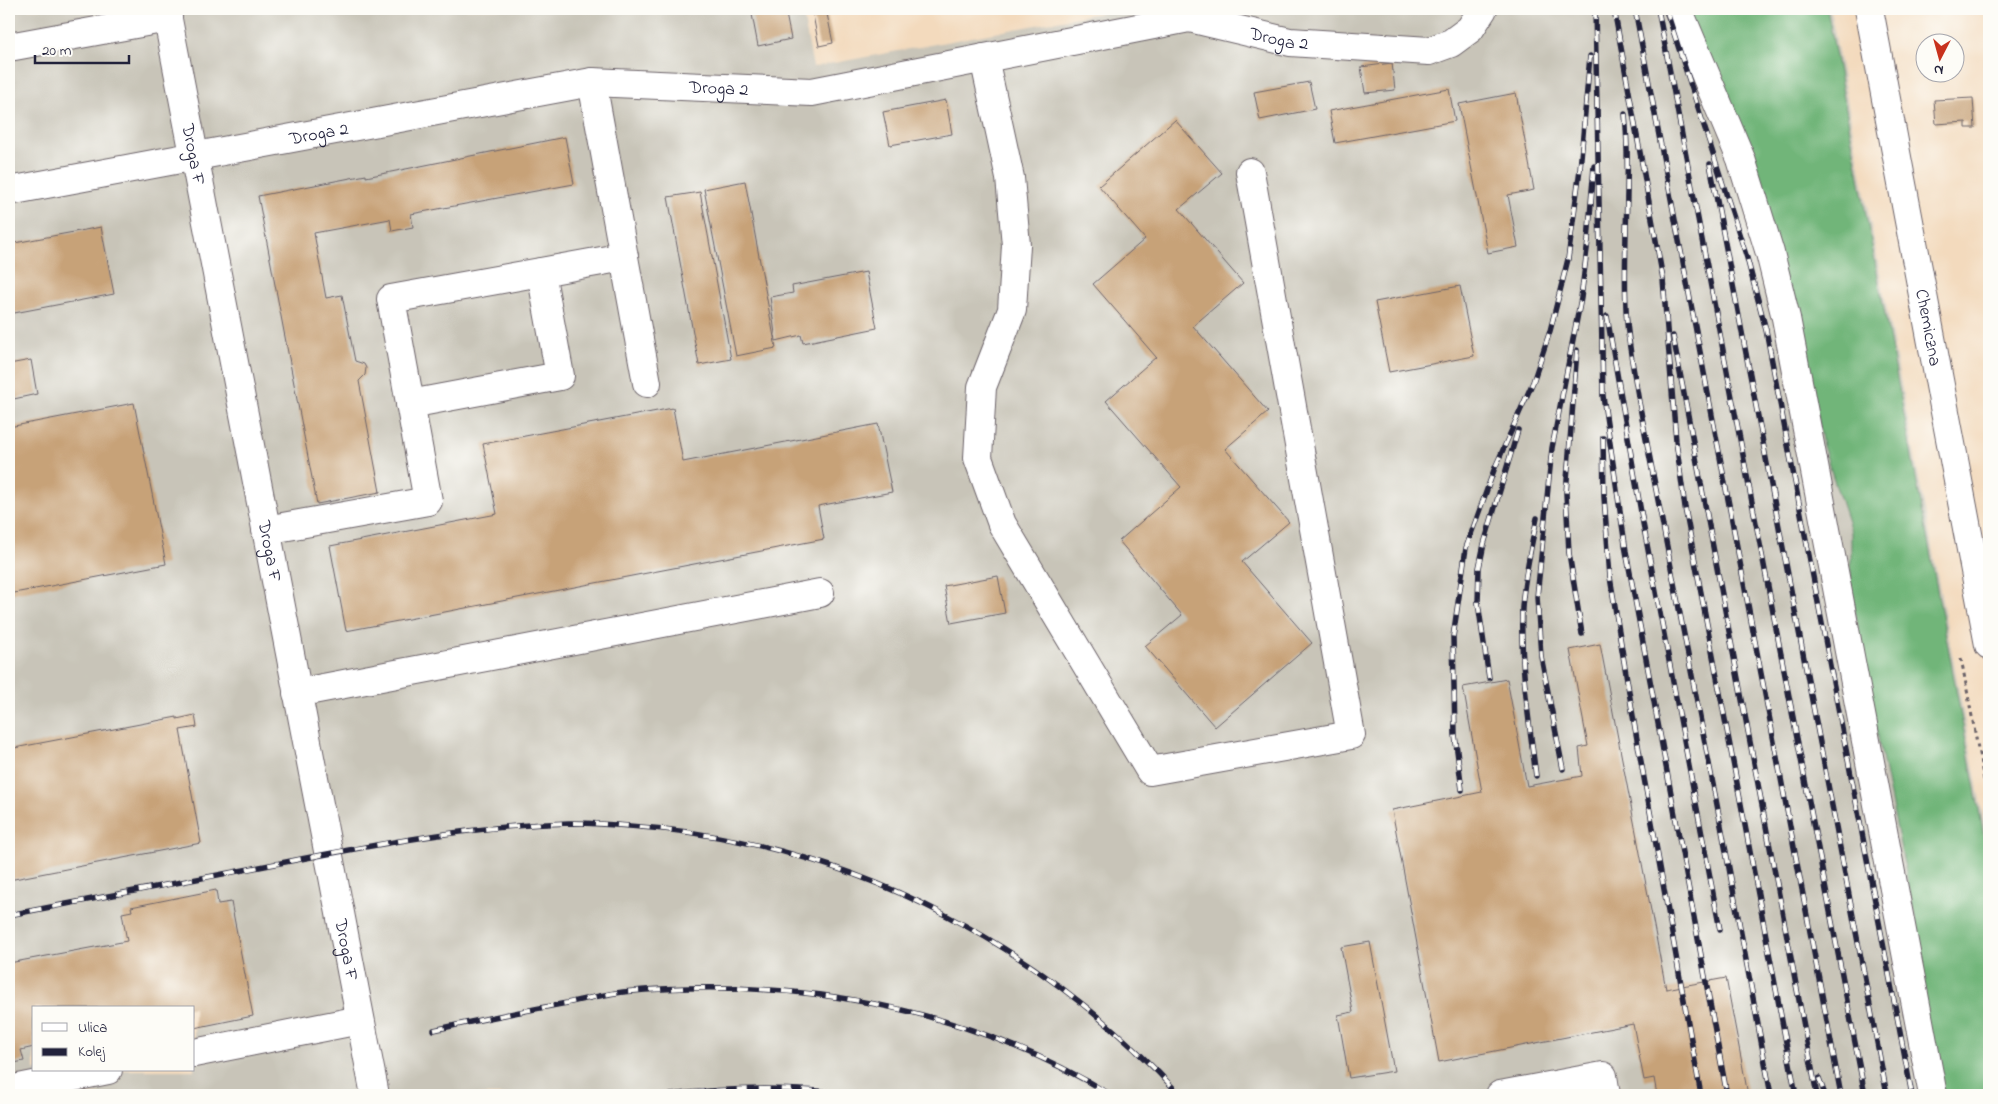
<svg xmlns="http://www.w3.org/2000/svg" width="1998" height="1104" font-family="'Indie Flower',sans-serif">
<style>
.industrial{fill:#c8c4b8;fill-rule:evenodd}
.forest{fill:#71b579;stroke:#4a6c5a}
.building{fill:#c7a278}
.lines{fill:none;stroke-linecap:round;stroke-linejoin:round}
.minor-casing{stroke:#6b6268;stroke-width:30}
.path{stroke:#6b6268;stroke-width:3;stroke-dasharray:4 4;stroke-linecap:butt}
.minor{stroke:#fff;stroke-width:28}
.rail-casing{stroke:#22223b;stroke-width:5.5}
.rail{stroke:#fdfcf7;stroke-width:4;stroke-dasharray:11;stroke-linecap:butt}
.labels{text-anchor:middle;stroke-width:4;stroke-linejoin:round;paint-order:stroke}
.street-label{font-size:18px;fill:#22223b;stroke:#fdfcf7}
</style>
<rect width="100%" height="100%" fill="#fdfcf7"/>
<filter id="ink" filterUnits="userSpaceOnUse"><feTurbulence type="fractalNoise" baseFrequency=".02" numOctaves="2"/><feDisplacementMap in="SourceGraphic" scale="10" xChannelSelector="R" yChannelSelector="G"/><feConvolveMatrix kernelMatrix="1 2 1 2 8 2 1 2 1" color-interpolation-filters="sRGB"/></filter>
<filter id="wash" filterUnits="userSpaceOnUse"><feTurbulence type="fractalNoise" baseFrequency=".0096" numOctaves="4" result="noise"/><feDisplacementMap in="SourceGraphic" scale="20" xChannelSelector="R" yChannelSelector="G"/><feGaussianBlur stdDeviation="1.12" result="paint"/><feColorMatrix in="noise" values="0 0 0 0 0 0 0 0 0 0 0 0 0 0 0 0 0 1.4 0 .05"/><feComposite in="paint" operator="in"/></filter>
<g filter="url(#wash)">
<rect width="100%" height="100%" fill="#f3dabd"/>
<path class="industrial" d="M 9,9 L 802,9 L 813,67 L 1121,9 L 1830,9 L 1989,848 L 1989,1095 L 9,1095 ZM 34,1008 L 194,1008 L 194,1070 L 34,1070 Z"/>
<path class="forest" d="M 1680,9 L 1827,9 L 1989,863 L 1989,1095 L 1925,1095 L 1922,1078 L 1920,941 L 1879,742 L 1851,588 L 1851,531 L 1823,446 L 1805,345 Z"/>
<g id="blocks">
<path class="building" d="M 751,9 L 785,9 L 791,39 L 758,46 Z
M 826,9 L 833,43 L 819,46 L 812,10 Z
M 1392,63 L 1395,90 L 1365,93 L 1361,67 Z
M 1985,72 L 1989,72 L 1989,95 L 1987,95 Z
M 1309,82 L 1315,109 L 1260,120 L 1254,92 Z
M 1449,89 L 1455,121 L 1335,143 L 1329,111 Z
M 1516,93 L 1534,190 L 1508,195 L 1518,247 L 1488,253 L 1459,104 Z
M 1973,98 L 1975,128 L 1966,128 L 1966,122 L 1936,124 L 1934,100 Z
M 946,100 L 952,134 L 890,145 L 883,112 Z
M 1175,120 L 1222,173 L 1179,209 L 1243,283 L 1193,326 L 1268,412 L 1225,449 L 1289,522 L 1242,562 L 1312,643 L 1215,727 L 1145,646 L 1182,615 L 1119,541 L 1181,487 L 1106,401 L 1156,357 L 1093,284 L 1145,239 L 1099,186 Z
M 565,137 L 574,184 L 411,214 L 413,227 L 392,231 L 390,219 L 314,233 L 326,298 L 342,295 L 355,361 L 364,364 L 366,368 L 365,375 L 359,381 L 380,492 L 317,504 L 258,196 L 366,175 L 366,177 Z
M 745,181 L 776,348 L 736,356 L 704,189 Z
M 700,192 L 731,359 L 699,365 L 668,197 Z
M 101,227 L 114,294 L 9,314 L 9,244 Z
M 866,272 L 877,328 L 803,343 L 801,335 L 776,341 L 770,297 L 793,293 L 792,286 Z
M 1460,286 L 1474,356 L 1389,372 L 1375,302 Z
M 31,360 L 37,394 L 9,400 L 9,364 Z
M 134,403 L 166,564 L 9,594 L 9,427 Z
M 673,408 L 683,462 L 878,424 L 892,492 L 818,506 L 824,539 L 346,631 L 330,546 L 497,514 L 483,444 Z
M 998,576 L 1005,613 L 951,623 L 944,586 Z
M 1600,644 L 1666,989 L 1726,978 L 1748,1095 L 1657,1095 L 1654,1078 L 1644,1080 L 1633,1024 L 1439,1062 L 1392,810 L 1482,792 L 1463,687 L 1507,679 L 1527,786 L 1582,776 L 1579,748 L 1588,746 L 1570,650 Z
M 195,715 L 197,727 L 180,730 L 201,843 L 9,880 L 9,749 L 177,717 L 177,719 Z
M 216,890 L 218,904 L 231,902 L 253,1016 L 194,1028 L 194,1008 L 34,1008 L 34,1047 L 21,1050 L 24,1061 L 9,1064 L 9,963 L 127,941 L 122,913 L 132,911 L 131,907 Z
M 1370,942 L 1394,1071 L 1349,1078 L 1338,1015 L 1353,1012 L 1341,947 Z"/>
</g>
</g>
<g filter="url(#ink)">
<use href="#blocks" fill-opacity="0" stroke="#6b6268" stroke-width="1"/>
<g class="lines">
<g class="minor-casing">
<g id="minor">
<path id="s1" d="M 166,9 L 375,1095"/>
<path d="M 1678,9 L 1741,159 L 1770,253 L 1786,318 L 1933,1095"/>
<path id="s2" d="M 1869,9 L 1989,645"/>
<path d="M 9,47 L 168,18"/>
<path d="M 984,58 L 1010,178 L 1016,245 L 1012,310 L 982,387 L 978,458 L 1002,524 L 1150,771 L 1351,735 L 1250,172"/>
<path d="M 592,82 L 647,383"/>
<path id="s3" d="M 9,191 L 592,82 L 812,92 L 1189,18 L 1290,42 L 1429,51 L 1451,43 L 1470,29 L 1483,9"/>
<path d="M 410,404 L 560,376 L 541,272"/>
<path d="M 266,530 L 428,501 L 391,299 L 624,257"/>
<path d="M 297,693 L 820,593"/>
<path d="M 194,1053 L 360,1020"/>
<path d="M 9,1090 L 108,1070"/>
<path d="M 1500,1095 L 1603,1076 L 1606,1095"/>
</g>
</g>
<path class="path" d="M 1961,658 L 1989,807"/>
<use href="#minor" class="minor"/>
<g class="rail-casing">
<path id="rail" d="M 1595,9 L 1603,396 L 1626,551 L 1727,1095
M 1614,9 L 1663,279 L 1676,441 L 1685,508 L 1796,1095
M 1635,9 L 1841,1095
M 1658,9 L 1865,1095
M 1666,9 L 1747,258 L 1766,330 L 1912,1095
M 1625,114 C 1631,178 1623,243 1626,308 C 1627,339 1634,371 1639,402 L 1724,841 L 1771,1095
M 1710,164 L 1887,1095
M 1607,316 L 1642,518 L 1720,930
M 1673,336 L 1817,1095
M 1577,350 L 1566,493 L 1569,553 L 1582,634
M 1603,438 L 1604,497 L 1610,577 L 1635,728 L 1701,1095
M 1489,678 L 1478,603 L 1479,568 L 1484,544 L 1518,430
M 1563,769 L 1541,656 L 1537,597 L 1552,448 L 1581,298 L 1588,241 L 1594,166
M 1536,776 C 1529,721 1520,664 1522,608 C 1524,578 1531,548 1537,518
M 1462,790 L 1455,735 L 1453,637 L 1466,548 L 1494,470 L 1533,382 L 1550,331 L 1568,259 L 1580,169 L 1590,56
M 9,915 C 98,898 187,881 275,864 C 373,845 470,826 569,823 C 601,823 632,826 664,829 C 864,852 1043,947 1180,1095
M 434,1030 C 478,1020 523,1011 567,1003 C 586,999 605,994 623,992 C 792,976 965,1006 1111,1095
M 1819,1078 L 1825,1095
M 671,1095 C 732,1087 796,1087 858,1095"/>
</g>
<use href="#rail" class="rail"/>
</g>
</g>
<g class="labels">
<g class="street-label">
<text dy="6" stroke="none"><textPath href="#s3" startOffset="1290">Droga 2</textPath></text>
<text dy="6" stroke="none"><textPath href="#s3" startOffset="720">Droga 2</textPath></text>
<text dy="6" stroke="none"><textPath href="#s3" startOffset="315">Droga 2</textPath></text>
<text dy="6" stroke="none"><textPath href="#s1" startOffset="148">Droga F</textPath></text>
<text dy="6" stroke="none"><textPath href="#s2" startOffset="324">Chemiczna</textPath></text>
<text dy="6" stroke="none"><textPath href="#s1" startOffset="552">Droga F</textPath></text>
<text dy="6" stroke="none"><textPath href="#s1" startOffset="958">Droga F</textPath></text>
</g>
</g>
<rect width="1998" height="1104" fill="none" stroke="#fdfcf7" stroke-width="30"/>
<rect x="32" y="1006" width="162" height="65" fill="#fdfcf7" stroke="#a5a5ac"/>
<rect x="42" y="1023" width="25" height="8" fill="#ffffff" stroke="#a5a5ac"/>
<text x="78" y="1032" font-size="15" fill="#22223b">Ulica</text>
<rect x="42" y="1048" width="25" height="8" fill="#22223b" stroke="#a5a5ac"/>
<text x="78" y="1056" font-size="15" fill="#22223b">Kolej</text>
<g transform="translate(1940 58) rotate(186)"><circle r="24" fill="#fdfcf7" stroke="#a5a5ac"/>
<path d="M0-4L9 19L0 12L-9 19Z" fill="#c8321e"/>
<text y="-8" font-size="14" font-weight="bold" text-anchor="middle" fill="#22223b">N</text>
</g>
<path d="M35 55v8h94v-8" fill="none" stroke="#22223b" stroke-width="2.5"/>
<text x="42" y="55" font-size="15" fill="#22223b" stroke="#fdfcf7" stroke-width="4" paint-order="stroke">20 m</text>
</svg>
